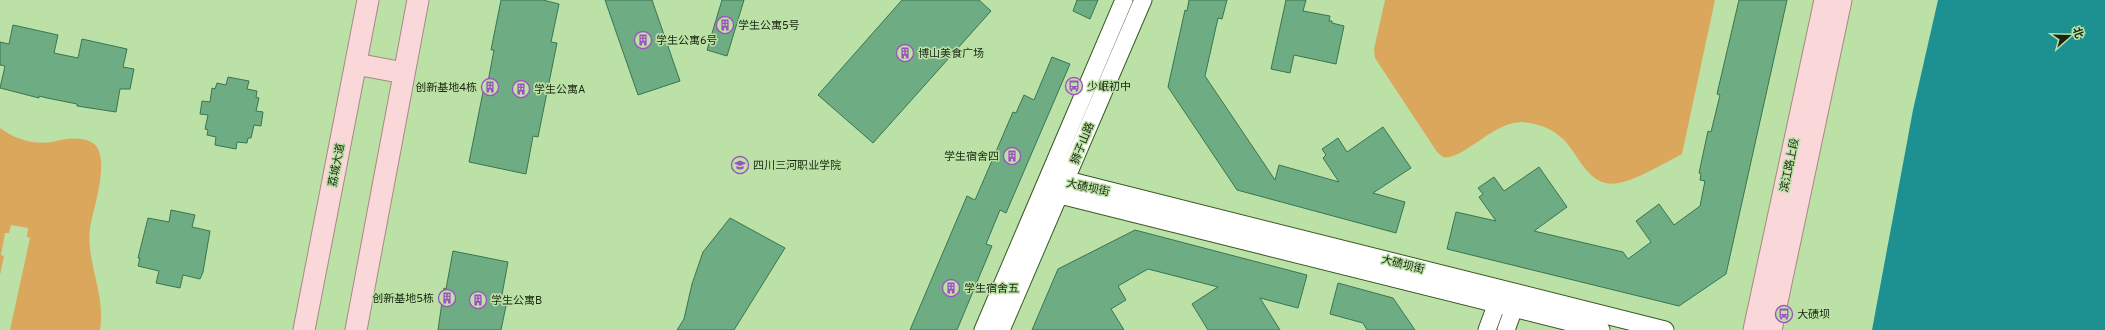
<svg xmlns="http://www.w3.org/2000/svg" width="2105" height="330" font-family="Overpass,'Noto Sans SC',sans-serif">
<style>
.green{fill:#daa75d}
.water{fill:#1d9191}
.building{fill:#6eac83;stroke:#397651}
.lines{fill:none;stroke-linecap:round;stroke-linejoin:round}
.minor-casing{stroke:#395925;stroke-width:19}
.major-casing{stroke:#a98883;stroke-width:23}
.minor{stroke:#fff;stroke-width:17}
.major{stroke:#fad7d9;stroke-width:21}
.labels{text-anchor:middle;stroke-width:3;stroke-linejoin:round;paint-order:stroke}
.poi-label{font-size:11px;fill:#192711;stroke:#bbe1a6;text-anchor:start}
.street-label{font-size:11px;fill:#192711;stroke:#bbe1a6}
</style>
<rect width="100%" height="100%" fill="#bbe1a6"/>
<path class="green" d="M 1385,0 L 1715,0 L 1682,154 C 1665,163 1636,180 1619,183 C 1589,189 1580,156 1563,139 C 1552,128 1537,123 1522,122 C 1492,122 1463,161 1443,157 L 1437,152 L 1375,58 L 1374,49 Z
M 0,128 C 15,139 33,145 52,142 C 64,139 78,136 91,142 C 113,152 93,209 90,228 C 86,263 106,295 100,330 L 10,330 L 30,238 L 27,237 L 28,228 L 11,225 L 9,233 L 5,233 L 1,255 L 4,256 L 0,275 Z"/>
<path class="water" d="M 1938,0 L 2105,0 L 2105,330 L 1872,330 L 1913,110 Z"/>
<path class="building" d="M 501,0 L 543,0 L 559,4 L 551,42 L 557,43 L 538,137 L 533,136 L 526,174 L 469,162 L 484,87 L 487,87 L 494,50 L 491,50 Z
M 605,0 L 652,0 L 680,81 L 638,95 Z
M 722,0 L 744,0 L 727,56 L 707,50 Z
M 902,0 L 979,0 L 991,11 L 873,143 L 818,95 Z
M 1077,0 L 1098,0 L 1090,19 L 1073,11 Z
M 1189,0 L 1227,0 L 1222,19 L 1218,18 L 1205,76 L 1275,180 L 1279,165 L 1339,182 L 1323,158 L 1326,155 L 1322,149 L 1338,138 L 1347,152 L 1383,127 L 1411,168 L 1373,193 L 1405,202 L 1396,233 L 1237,190 L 1168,87 L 1185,10 L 1187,11 Z
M 1286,0 L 1306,0 L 1303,11 L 1330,16 L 1329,21 L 1332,21 L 1332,23 L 1344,26 L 1336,64 L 1294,55 L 1290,73 L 1271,69 Z
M 1739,0 L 1787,0 L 1726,274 L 1679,306 L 1447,249 L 1456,212 L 1496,221 L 1479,197 L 1483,194 L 1478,188 L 1494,177 L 1504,191 L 1539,167 L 1567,207 L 1534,231 L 1623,252 L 1628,259 L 1651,242 L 1636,221 L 1659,204 L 1674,225 L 1700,206 L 1705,181 L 1700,180 L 1701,174 L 1699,173 L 1708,131 L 1711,132 L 1720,95 L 1717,94 Z
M 13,25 L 58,35 L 54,53 L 78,58 L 82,39 L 127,49 L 123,67 L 134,69 L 130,89 L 120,89 L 116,112 L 77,106 L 77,104 L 47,98 L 39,96 L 39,98 L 0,88 L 5,66 L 0,65 L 0,42 L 9,44 Z
M 1052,57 L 1070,64 L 1006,213 L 1000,210 L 986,244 L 992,246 L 957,330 L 910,330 L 967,196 L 975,200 L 1013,112 L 1016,113 L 1024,95 L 1034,100 Z
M 228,77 L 249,81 L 247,89 L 257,91 L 256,97 L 259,98 L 256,111 L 263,112 L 261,126 L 254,125 L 251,138 L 248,138 L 247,143 L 237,142 L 236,149 L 215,145 L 216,137 L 207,135 L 208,130 L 205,129 L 208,115 L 200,114 L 202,101 L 210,102 L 212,88 L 215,89 L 217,83 L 226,85 Z
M 171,210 L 195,215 L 192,227 L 210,231 L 203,272 L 200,279 L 183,275 L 180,288 L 156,283 L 159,271 L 138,266 L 140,258 L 138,258 L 148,218 L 169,222 Z
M 730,218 L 785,248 L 734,330 L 677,330 L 684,319 L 692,284 L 703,252 Z
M 1135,230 L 1307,275 L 1298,308 L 1260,298 L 1280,330 L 1208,330 L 1192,304 L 1218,287 L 1148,269 L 1118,286 L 1126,300 L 1111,309 L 1124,330 L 1032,330 L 1058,269 Z
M 453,251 L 508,262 L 501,300 L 507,301 L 501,330 L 438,330 L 444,288 L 446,289 Z
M 1338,283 L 1393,298 L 1415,330 L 1367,330 L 1363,323 L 1330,314 Z"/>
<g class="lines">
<g class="minor-casing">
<path id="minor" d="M 1046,183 L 1067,180 L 1665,330
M 1046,183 L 1060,195 L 1601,330
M 983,330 L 1124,0
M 1001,330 L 1143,0
M 1487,330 L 1497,303 L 1506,296
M 1506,330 L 1514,308 L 1513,298"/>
</g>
<g class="major-casing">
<path id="major" d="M 356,64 L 404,73
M 304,330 L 368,0
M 356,330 L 418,0
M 1754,330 L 1825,0
M 1771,330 L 1841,0"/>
</g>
<use href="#minor" class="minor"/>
<use href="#major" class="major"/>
</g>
<defs>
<g id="building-ring" transform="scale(0.9)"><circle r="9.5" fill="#bbe1a6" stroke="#a051c1" stroke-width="1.5"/><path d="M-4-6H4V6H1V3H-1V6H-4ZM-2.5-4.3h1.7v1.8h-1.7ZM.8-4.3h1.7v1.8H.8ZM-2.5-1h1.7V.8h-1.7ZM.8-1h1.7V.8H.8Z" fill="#a051c1"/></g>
<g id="bus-ring" transform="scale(0.9)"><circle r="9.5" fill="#bbe1a6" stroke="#a051c1" stroke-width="1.5"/><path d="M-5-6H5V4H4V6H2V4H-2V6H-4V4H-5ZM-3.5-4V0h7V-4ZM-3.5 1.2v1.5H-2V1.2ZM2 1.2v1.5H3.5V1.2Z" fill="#a051c1"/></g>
<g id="university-ring" transform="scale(0.9)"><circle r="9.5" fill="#bbe1a6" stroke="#a051c1" stroke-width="1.5"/><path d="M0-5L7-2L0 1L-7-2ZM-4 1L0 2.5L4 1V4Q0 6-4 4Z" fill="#a051c1"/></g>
</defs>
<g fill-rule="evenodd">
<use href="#building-ring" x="725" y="25"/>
<use href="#building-ring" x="643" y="40"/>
<use href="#building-ring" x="905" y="53"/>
<use href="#bus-ring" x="1074" y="86"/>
<use href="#building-ring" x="490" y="87"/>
<use href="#building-ring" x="521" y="89"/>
<use href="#building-ring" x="1012" y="156"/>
<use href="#university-ring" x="740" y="165"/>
<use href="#building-ring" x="951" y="288"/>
<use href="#building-ring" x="447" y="298"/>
<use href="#building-ring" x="478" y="300"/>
<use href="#bus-ring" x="1784" y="314"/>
</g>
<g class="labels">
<g class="poi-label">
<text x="738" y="29">学生公寓5号</text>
<text x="656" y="44">学生公寓6号</text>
<text x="918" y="57">博山美食广场</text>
<text x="1087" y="90">少岷初中</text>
<text x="477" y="91" text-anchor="end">创新基地4栋</text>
<text x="534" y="93">学生公寓A</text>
<text x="999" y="160" text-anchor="end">学生宿舍四</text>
<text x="753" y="169">四川三河职业学院</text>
<text x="964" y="292">学生宿舍五</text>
<text x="434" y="302" text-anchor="end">创新基地5栋</text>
<text x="491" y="304">学生公寓B</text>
<text x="1797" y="318">大碛坝</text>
</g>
<g class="street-label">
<text transform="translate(1082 143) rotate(-68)" y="4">狮子山路</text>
<text transform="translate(336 165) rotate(-79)" y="4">荔城大道</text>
<text transform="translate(1789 165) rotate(-78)" y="4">滨江路上段</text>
<text transform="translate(1088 187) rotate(12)" y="4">大碛坝街</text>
<text transform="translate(1403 264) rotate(14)" y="4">大碛坝街</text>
</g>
</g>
<g transform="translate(2069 36) rotate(70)" stroke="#bbe1a6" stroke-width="3" paint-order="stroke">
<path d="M0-3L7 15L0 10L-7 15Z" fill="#192711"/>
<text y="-6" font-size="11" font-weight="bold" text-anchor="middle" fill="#192711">北</text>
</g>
</svg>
